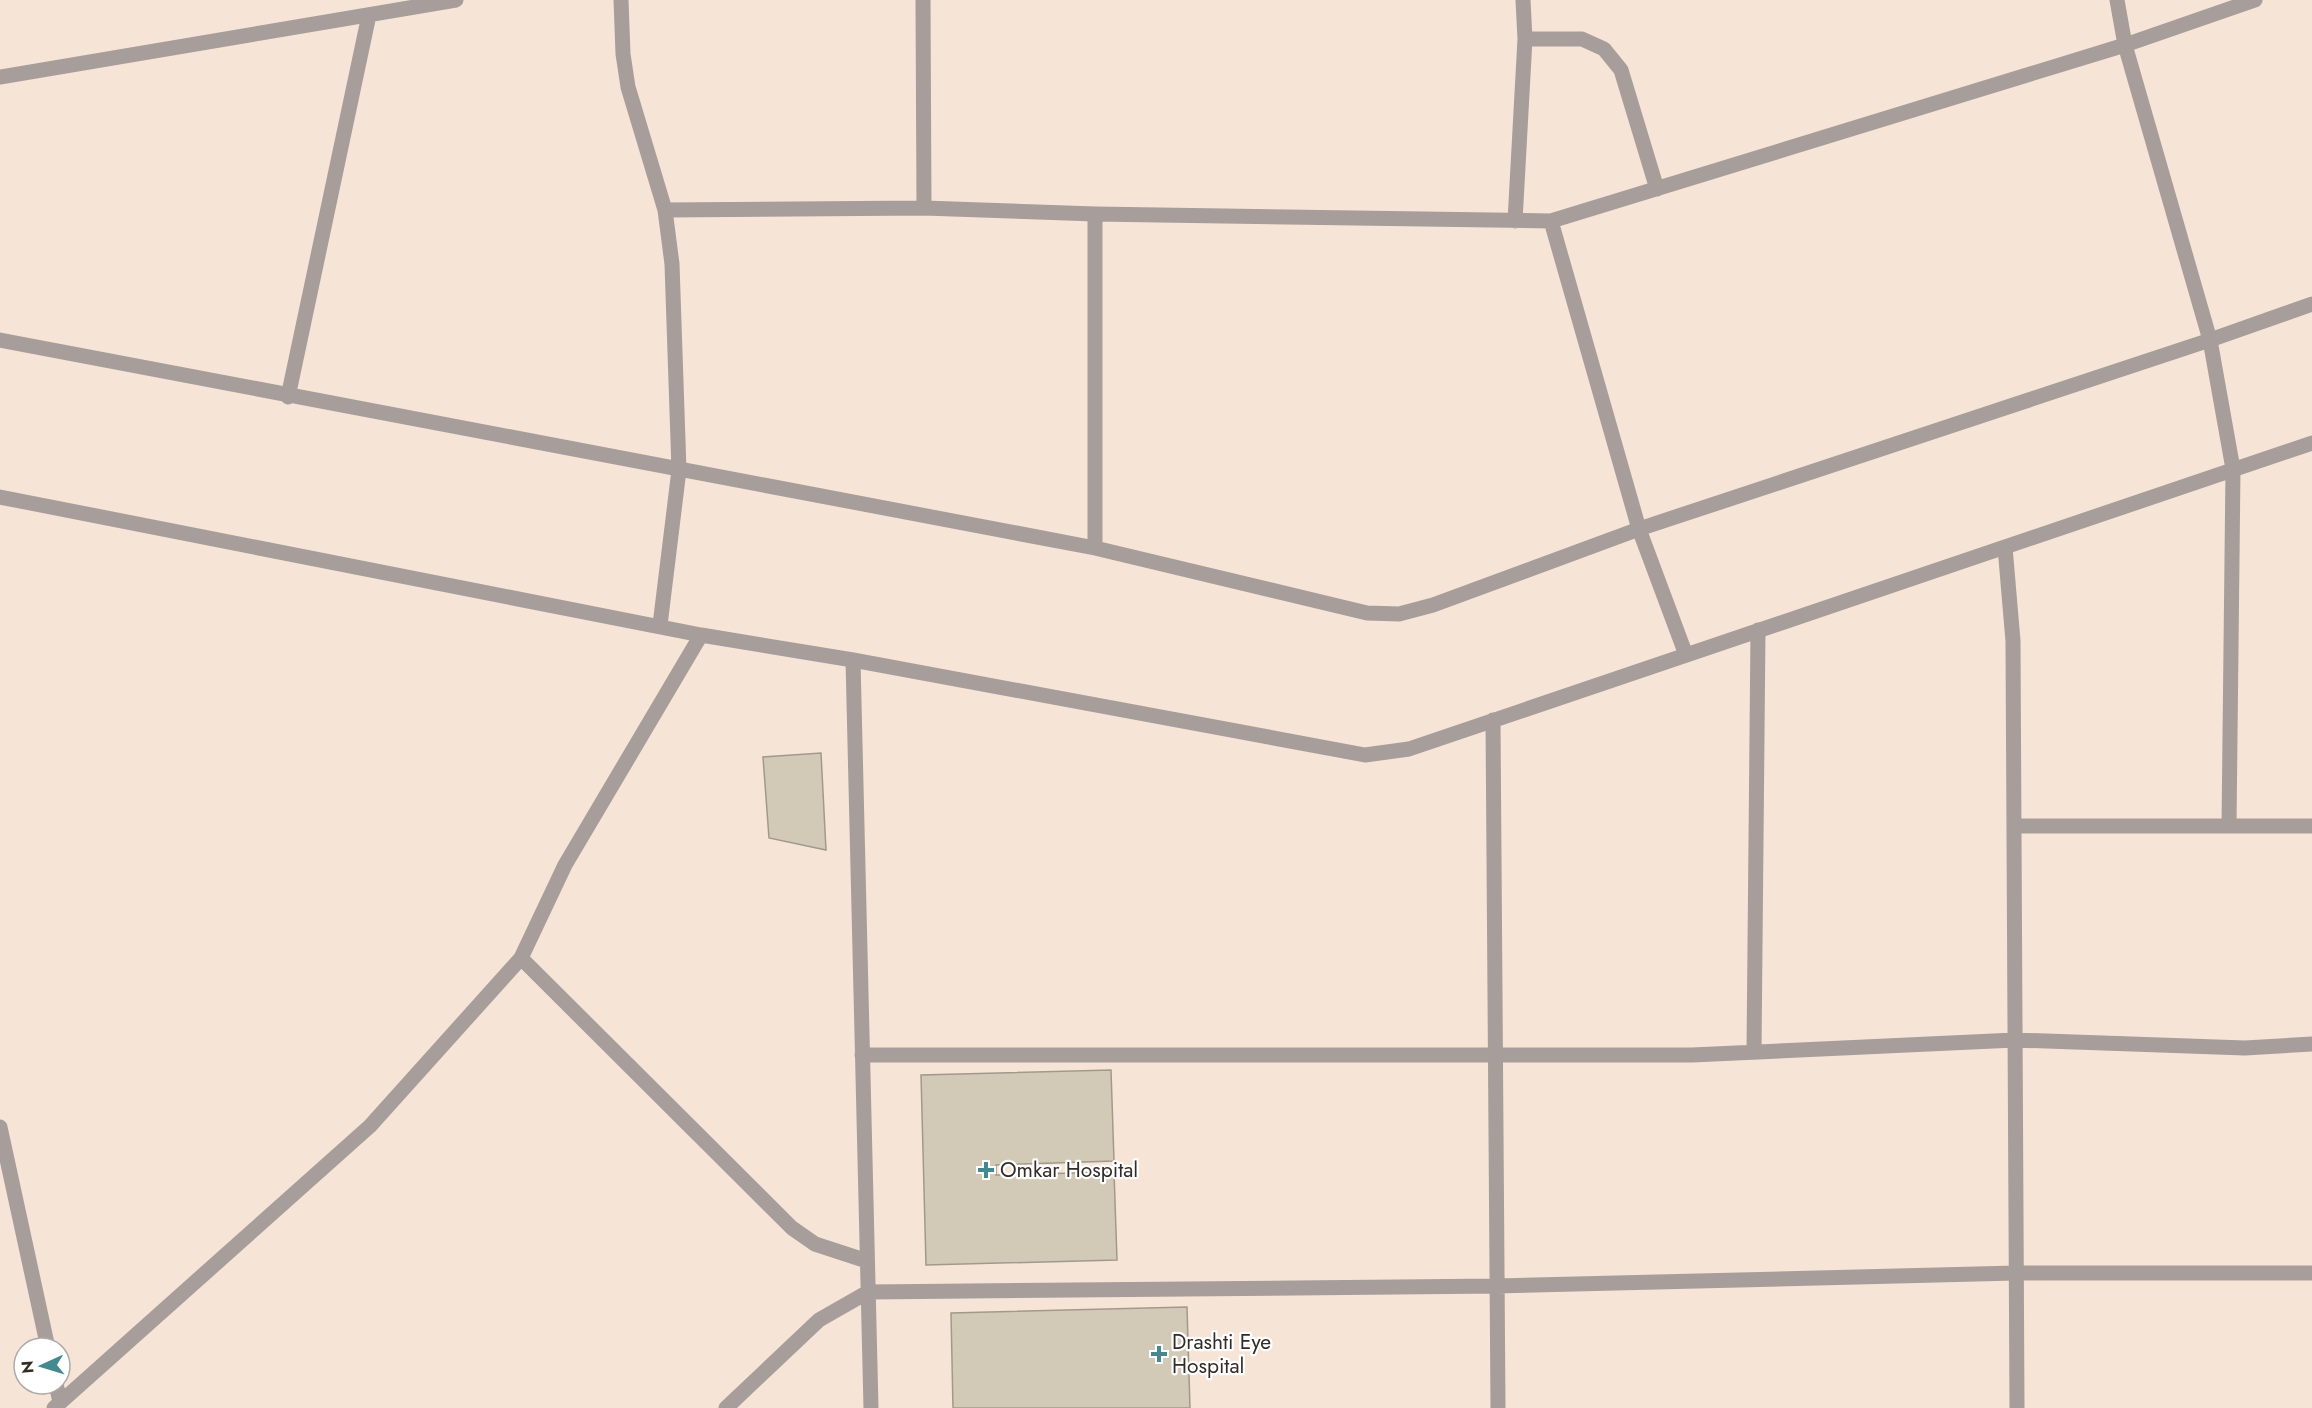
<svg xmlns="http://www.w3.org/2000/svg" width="2312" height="1408" font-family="Jost,sans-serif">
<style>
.building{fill:#d2c9b6;stroke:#a29a88;stroke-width:1.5}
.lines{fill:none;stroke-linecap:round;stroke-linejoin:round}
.minor{stroke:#a79d9b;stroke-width:15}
.poi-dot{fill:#428a8d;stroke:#fff;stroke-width:2}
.labels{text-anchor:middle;stroke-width:4.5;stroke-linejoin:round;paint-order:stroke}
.poi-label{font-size:21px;fill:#322b26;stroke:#fff;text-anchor:start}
</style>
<rect width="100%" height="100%" fill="#f6e4d6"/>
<path class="building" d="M 821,753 L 826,850 L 769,838 L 763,757 Z
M 1111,1070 L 1114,1161 L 996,1165 L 996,1175 L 1114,1172 L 1117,1260 L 926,1265 L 921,1075 Z
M 1187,1307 L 1190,1408 L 953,1408 L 951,1313 Z"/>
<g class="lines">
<path class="minor" d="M 621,0 L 623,54 L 628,87 L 665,210 L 924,208 L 1095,214 L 1551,221
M 923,0 L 924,208
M 1525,39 L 1582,39 L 1604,49 L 1621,70 L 1657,189
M 0,77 L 456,0
M 1515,221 L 1525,39 L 1523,0
M 0,340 L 1095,548 L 1367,613 L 1399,614 L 1433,605 L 1639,529 L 2210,340 L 2125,45 L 2117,0
M 288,397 L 369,15
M 0,497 L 701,635 L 853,660 L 1365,755 L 1409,749 L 2312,443
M 2005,547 L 2013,641 L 2017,1408
M 1095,548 L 1095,214
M 660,625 L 679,470 L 672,264 L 665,210
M 1686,655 L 1639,529 L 1551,221 L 2125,45 L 2255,0
M 853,660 L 871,1408
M 1493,720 L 1498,1408
M 2014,826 L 2312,826
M 2229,826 L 2233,469 L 2210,340 L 2312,304
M 521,958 L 792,1228 L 815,1244 L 867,1261
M 1754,1052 L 1758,630
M 862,1055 L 1692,1055 L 2015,1040 L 2245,1048 L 2312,1044
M 0,1127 L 48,1348
M 56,1384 L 60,1402
M 54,1408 L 370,1126 L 521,958 L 565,865 L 701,635
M 726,1408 L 819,1320 L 868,1292 L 1497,1286 L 2016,1273 L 2312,1273"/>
</g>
<g class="poi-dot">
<path d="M983 1161h6v6h6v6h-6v6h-6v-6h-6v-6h6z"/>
<path d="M1156 1345h6v6h6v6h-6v6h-6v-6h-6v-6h6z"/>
</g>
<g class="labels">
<g class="poi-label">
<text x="1000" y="1177">Omkar Hospital</text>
<text x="1172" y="1349">Drashti Eye<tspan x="1172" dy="24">Hospital</tspan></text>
</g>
</g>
<g transform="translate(42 1366) rotate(266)"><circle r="28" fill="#ffffff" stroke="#adaaa8" stroke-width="1.5"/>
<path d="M0-4.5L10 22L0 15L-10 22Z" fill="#428a8d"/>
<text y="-9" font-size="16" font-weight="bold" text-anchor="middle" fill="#322b26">N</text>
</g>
</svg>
